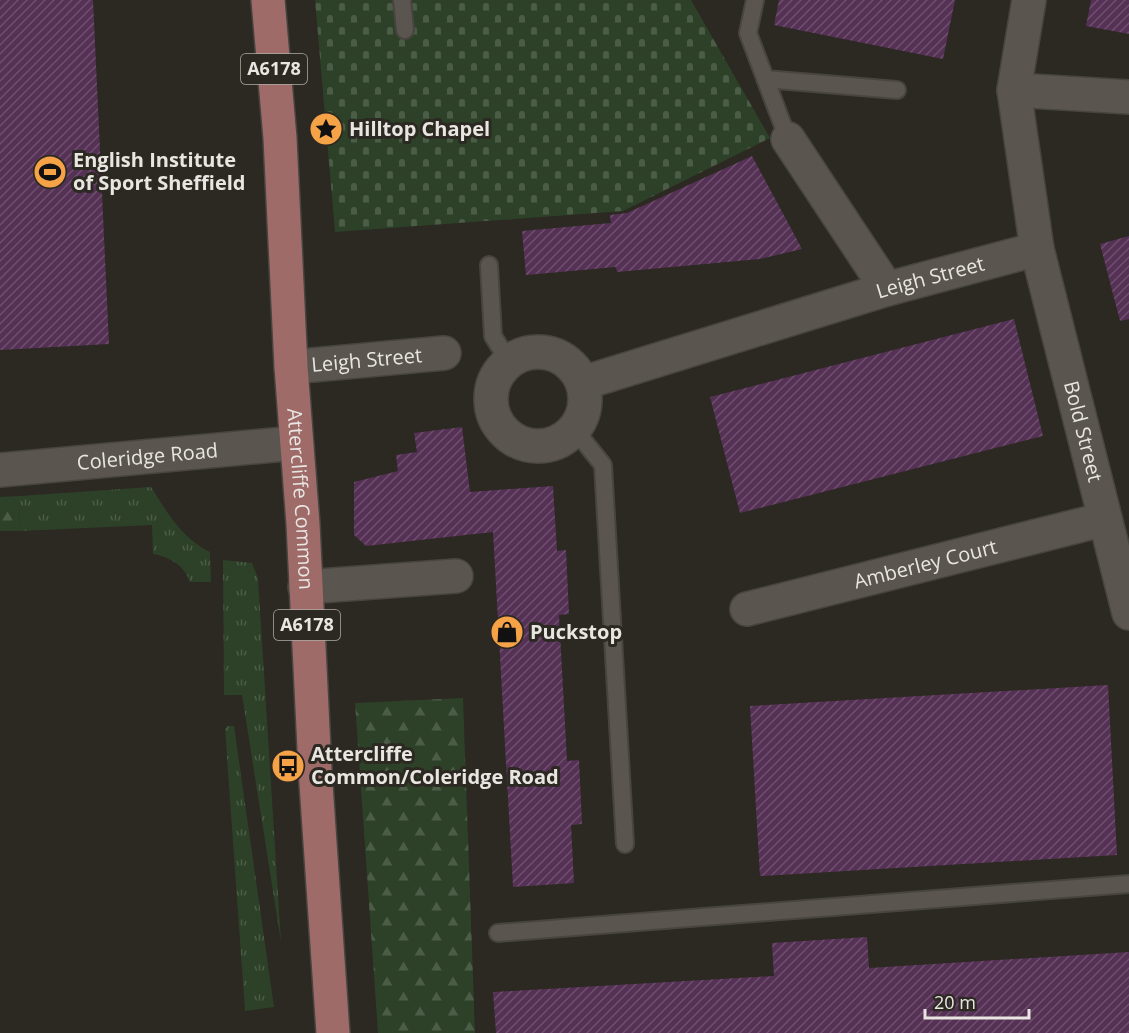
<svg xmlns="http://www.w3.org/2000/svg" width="1129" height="1033" font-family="'Open Sans',sans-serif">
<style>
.grass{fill:url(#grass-tufts)}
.forest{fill:url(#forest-firs)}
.cemetery{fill:url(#cemetery-stones)}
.building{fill:url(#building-hatch)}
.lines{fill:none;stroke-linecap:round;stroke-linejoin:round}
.service-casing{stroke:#48443f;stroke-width:20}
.minor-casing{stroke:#48443f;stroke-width:36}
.primary-casing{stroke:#48443f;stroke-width:36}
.service{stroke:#5a564f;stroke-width:16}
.minor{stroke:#5a564f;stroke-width:33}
.primary{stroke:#9e6b69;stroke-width:33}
.labels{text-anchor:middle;stroke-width:6;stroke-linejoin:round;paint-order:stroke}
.shield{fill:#2c2822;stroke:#b0ada8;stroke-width:1.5}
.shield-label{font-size:18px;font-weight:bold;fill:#e9e6e2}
.poi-label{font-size:20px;font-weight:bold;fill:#e9e6e2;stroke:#2c2822;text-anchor:start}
.street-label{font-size:20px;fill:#e9e6e2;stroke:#2c2822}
</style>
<defs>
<pattern id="grass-tufts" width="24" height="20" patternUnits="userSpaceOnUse" patternTransform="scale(1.5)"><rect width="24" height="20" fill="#2c4128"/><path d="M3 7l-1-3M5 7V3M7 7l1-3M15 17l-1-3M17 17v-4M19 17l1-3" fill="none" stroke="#4b5c47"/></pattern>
<pattern id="forest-firs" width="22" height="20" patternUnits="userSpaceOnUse" patternTransform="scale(1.5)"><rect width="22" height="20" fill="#2c4128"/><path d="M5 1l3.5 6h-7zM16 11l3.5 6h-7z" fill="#4b5c47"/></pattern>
<pattern id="cemetery-stones" width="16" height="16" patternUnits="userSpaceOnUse" patternTransform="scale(1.5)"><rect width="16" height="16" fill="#2c4128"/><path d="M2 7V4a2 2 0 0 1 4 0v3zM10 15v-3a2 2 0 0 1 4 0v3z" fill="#4b5c47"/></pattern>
<pattern id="building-hatch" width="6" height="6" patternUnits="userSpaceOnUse" patternTransform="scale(1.5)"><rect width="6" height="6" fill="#563156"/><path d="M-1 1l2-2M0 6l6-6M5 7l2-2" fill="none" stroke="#6e4f6e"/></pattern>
</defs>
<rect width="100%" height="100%" fill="#2c2822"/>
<path class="grass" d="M 151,487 C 167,512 181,538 210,552 L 211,582 L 190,582 C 184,565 170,557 153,554 L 152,525 L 20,531 L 19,496 Z
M 223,560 L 252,563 L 258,578 L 281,942 L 242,695 L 224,695 Z
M 228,726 L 234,726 L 274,1007 L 245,1011 L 225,729 Z"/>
<path class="forest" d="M 19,496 L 20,531 L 0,531 L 0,497 Z
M 463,698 L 475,1033 L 378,1033 L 355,703 Z"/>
<path class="cemetery" d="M 315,0 L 691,0 L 770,138 L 623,211 L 335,232 Z"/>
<path class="building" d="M 0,0 L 93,0 L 109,344 L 0,350 Z
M 779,0 L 955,0 L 943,59 L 774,25 Z
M 1091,0 L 1129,0 L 1129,34 L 1086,26 Z
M 752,156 L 802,249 L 760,259 L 617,272 L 616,267 L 526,275 L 522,231 L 611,223 L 610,215 L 627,213 Z
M 1129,236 L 1129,319 L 1120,321 L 1100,244 Z
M 1014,319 L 1043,436 L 740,513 L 710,397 Z
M 462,427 L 470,492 L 553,486 L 557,551 L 566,550 L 569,614 L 559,615 L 567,761 L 579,760 L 582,824 L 571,825 L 574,883 L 513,887 L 493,532 L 366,546 L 354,535 L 354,482 L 398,471 L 396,455 L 417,452 L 414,433 Z
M 1108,685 L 1117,855 L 760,876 L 750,706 Z
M 867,937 L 869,968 L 1129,952 L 1129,1033 L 496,1033 L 493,992 L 774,976 L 772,943 Z"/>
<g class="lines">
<g class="service-casing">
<path id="service" d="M 402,0 L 405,30
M 755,0 L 748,33 L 788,139
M 765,79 L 897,90
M 489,265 L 493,336 L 509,362
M 575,430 L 603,465 L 625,844
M 498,933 L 1129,884"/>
</g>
<g class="minor-casing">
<g id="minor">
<path id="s1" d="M 1029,0 L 1014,90 L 1037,249 L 1129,613"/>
<path d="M 1014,90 L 1129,97"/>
<path d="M 788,139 L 887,289"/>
<circle cx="538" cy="399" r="47"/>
<path id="s2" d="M 291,367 L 444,353"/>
<path id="s3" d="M 583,383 L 887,289 L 1037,249"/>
<path id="s4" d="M 0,470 L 296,443"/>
<path d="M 305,587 L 456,576"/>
<path id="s5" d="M 747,609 L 1105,519"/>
</g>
</g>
<g class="primary-casing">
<g id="primary">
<path id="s6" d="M 268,0 L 280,138 L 291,367 L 303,524 L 315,769 L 333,1033"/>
</g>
</g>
<use href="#service" class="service"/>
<use href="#minor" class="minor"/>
<use href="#primary" class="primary"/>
</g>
<defs>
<g id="sight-disc" transform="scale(1.725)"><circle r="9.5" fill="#f6a247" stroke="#2c2822"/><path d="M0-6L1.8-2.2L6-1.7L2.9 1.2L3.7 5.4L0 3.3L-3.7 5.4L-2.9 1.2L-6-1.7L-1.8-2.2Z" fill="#111"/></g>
<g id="stadium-disc" transform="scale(1.725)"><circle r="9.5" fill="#f6a247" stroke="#2c2822"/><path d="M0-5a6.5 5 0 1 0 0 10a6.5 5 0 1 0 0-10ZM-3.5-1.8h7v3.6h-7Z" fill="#111"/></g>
<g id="shop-disc" transform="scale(1.725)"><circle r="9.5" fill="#f6a247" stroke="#2c2822"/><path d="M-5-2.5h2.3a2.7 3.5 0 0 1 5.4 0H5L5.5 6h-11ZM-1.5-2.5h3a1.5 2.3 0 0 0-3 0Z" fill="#111"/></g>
<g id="bus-disc" transform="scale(1.725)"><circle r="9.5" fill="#f6a247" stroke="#2c2822"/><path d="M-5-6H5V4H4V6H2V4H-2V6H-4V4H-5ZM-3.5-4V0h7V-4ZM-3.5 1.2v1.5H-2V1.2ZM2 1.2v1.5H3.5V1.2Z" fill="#111"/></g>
</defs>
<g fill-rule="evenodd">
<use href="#sight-disc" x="326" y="129"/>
<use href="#stadium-disc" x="50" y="172"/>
<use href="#shop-disc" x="507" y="632"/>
<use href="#bus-disc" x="288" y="766"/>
</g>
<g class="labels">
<g class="shield">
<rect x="241" y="54" width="66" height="30" rx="4.5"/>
<rect x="274" y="610" width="66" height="30" rx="4.5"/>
</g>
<g class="shield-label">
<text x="274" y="75">A6178</text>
<text x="307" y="631">A6178</text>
</g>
<g class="poi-label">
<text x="349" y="136">Hilltop Chapel</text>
<text x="73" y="167">English Institute<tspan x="73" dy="23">of Sport Sheffield</tspan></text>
<text x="530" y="639">Puckstop</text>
<text x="311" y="761">Attercliffe<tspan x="311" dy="23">Common/Coleridge Road</tspan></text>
</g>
<g class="street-label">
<text dy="7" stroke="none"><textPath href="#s3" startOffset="363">Leigh Street</textPath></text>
<text dy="7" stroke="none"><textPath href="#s2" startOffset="76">Leigh Street</textPath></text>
<text dy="7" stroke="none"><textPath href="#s1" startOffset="440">Bold Street</textPath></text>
<text dy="7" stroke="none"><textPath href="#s4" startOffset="148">Coleridge Road</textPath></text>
<text dy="7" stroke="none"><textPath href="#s6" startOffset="500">Attercliffe Common</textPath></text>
<text dy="7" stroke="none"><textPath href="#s5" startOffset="184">Amberley Court</textPath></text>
</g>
</g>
<path d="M925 1009v9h104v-9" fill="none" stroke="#e9e6e2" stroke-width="3"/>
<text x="934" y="1009" font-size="18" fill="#e9e6e2" stroke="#2c2822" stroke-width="4.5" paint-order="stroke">20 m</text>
</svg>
